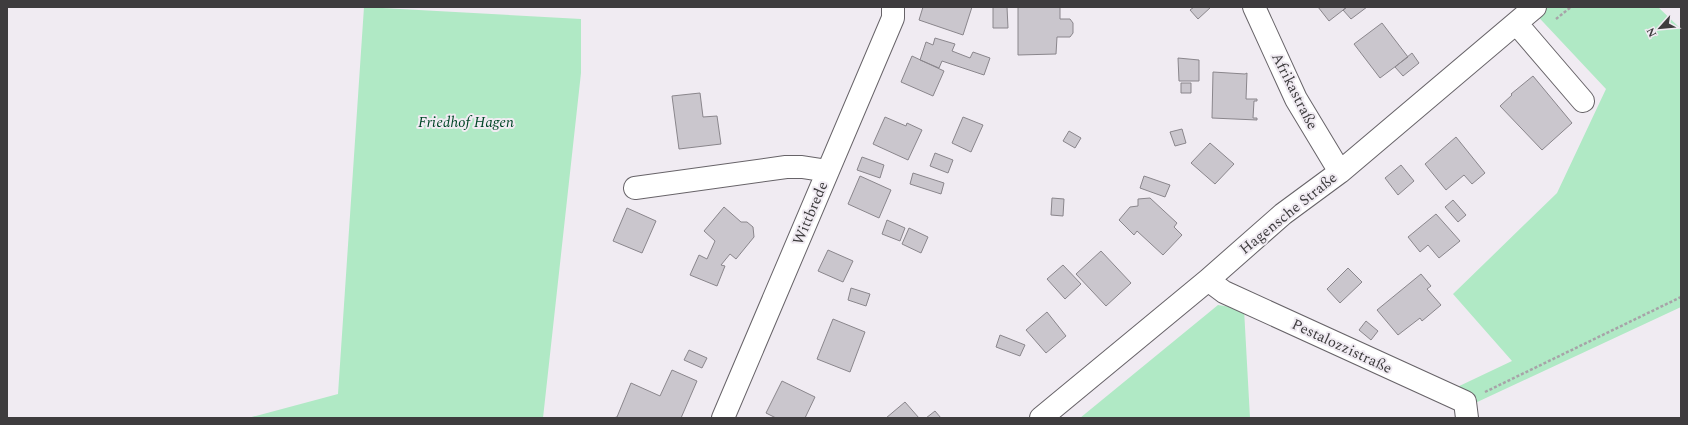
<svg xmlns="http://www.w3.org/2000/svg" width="1688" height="425" font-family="Spectral,serif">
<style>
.green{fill:#b0e9c5}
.building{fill:#cac6cd;stroke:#8a868c}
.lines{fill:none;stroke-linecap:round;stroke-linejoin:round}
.minor-casing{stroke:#676368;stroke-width:24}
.path{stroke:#a7a3a8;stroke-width:2.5;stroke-dasharray:3 2;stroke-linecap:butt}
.minor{stroke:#fff;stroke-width:22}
.labels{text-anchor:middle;stroke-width:4;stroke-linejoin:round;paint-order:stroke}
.street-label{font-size:15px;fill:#3e3c3e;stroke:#f0ebf2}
.park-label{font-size:15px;font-style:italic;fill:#004627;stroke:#f0ebf2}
</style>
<rect width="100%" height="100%" fill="#f0ebf2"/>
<path class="green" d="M 364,7 L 581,19 L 581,73 L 543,418 L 248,418 L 338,394 Z
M 1529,7 L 1658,7 L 1681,29 L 1681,307 L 1473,404 L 1453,389 L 1512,361 L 1453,294 L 1557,193 L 1606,89 Z
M 1218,305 L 1244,309 L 1250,418 L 1080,418 Z"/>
<path class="building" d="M 923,7 L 972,7 L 963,35 L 919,20 Z
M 993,7 L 1007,7 L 1008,28 L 993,28 Z
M 1018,7 L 1060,7 L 1060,19 L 1070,19 L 1073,23 L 1073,33 L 1070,37 L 1057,37 L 1056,54 L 1018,55 Z
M 1194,7 L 1211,7 L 1198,19 L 1190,10 Z
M 1318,7 L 1347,7 L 1329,21 Z
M 1347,7 L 1367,7 L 1351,19 L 1343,10 Z
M 1382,23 L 1408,57 L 1380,78 L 1354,44 Z
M 935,38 L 955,44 L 952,51 L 970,58 L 973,52 L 990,58 L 984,75 L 942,61 L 939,68 L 920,60 L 926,42 L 933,45 Z
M 1412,53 L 1419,63 L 1403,76 L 1395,67 Z
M 912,56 L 944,71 L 933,96 L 901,82 Z
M 1178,58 L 1199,60 L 1199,81 L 1179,81 Z
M 1213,72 L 1245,74 L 1247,73 L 1246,99 L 1257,99 L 1257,101 L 1254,101 L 1253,118 L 1257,118 L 1257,120 L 1212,118 Z
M 1533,76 L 1572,123 L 1542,150 L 1500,106 L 1512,95 L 1511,94 Z
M 1181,83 L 1191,83 L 1191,93 L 1181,93 Z
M 700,93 L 703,117 L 717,116 L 721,144 L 679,149 L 672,96 Z
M 885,117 L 906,126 L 907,123 L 922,130 L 908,160 L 873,144 Z
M 963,117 L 983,125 L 971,152 L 952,143 Z
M 1182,129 L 1186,143 L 1175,146 L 1170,132 Z
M 1069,131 L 1081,138 L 1075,148 L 1063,141 Z
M 1456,137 L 1485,173 L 1472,184 L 1464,175 L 1446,190 L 1425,164 Z
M 1210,143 L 1234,164 L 1215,184 L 1191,163 Z
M 935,153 L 953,160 L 948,173 L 930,166 Z
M 862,157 L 884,165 L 880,178 L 857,170 Z
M 1401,165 L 1414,181 L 1398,195 L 1385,178 Z
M 913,173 L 944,183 L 941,194 L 910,184 Z
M 860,176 L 891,190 L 879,218 L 848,204 Z
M 1144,176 L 1170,185 L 1165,197 L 1140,188 Z
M 1052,198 L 1064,199 L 1063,216 L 1051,215 Z
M 1150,198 L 1177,223 L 1174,227 L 1182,235 L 1163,255 L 1137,231 L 1134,235 L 1119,220 L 1130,207 L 1138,206 L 1138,199 Z
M 1453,200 L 1466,215 L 1458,222 L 1445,207 Z
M 724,207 L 741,222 L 747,222 L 753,227 L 754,237 L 736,259 L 730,254 L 721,265 L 725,266 L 717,286 L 690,275 L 699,255 L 707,259 L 715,241 L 704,231 Z
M 627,208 L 656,221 L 642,253 L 613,241 Z
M 1436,214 L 1460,241 L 1439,258 L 1428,245 L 1420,252 L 1408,237 Z
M 887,220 L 905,228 L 900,241 L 882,234 Z
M 909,228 L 928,237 L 921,253 L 902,244 Z
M 828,250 L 853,261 L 843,282 L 818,271 Z
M 1101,251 L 1131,283 L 1106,306 L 1076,274 Z
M 1063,265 L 1081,284 L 1065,299 L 1047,279 Z
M 1348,268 L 1362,282 L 1340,303 L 1327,289 Z
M 1421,274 L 1431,286 L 1427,289 L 1441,305 L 1422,321 L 1420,318 L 1398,335 L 1377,310 Z
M 851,288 L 870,294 L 866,306 L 848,300 Z
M 1047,312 L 1066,336 L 1046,353 L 1026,330 Z
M 833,319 L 865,332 L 850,372 L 817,359 Z
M 1366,321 L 1378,331 L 1371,340 L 1359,330 Z
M 1000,335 L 1025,345 L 1020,356 L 996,347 Z
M 689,350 L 707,358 L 702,368 L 684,360 Z
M 672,370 L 697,381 L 681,418 L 613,418 L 617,417 L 631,383 L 660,396 Z
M 782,381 L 815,397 L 805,418 L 776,418 L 766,413 Z
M 905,402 L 919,418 L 886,418 Z
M 935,411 L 941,418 L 926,418 Z"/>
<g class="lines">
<g class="minor-casing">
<path id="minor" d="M 1254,7 L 1296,99 L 1340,172
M 1516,23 L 1583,101
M 635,188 L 786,167 L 802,167 L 828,171
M 1208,280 L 1224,292 L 1465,402 L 1467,418
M 723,418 L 893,18 L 893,7
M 1041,418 L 1208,280 L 1283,214 L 1340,172 L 1535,7"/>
</g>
<path class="path" d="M 1556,19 L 1571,7
M 1485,392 L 1681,297"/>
<use href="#minor" class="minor"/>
</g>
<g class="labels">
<g class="street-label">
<text transform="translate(1295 91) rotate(63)" y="5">Afrikastraße</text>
<text transform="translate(810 213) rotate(-67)" y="5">Wittbrede</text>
<text transform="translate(1288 213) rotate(-39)" y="5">Hagensche Straße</text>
<text transform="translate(1342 346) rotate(25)" y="5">Pestalozzistraße</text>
</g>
<g class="park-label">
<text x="466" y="127">Friedhof Hagen</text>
</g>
</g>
<rect width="1688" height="425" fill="none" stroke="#3e3c3e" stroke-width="16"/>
<g transform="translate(1660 28) rotate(243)" stroke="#f0ebf2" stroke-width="3" paint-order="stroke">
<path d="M0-3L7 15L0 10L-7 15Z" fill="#3e3c3e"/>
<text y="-6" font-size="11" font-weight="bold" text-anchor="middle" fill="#3e3c3e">N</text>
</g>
</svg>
